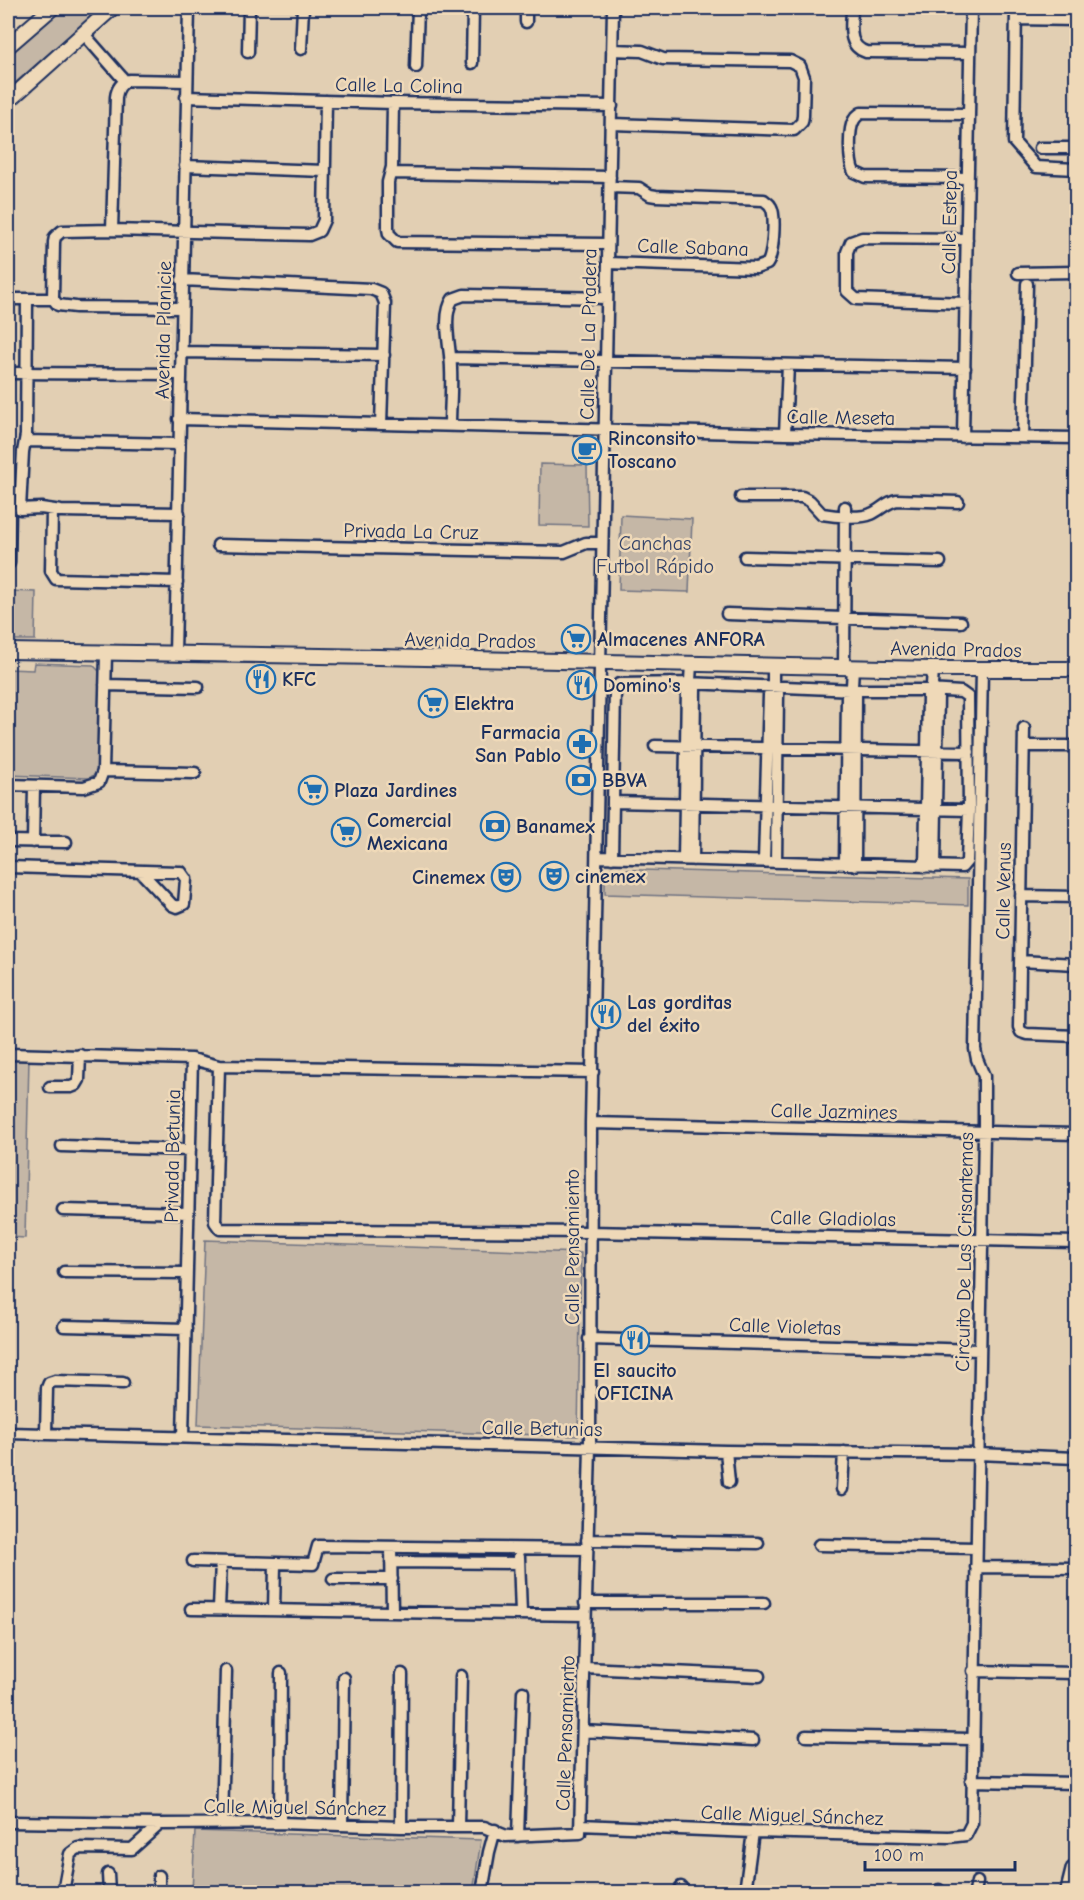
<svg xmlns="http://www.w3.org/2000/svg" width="1084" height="1900" font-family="'Comic Neue',sans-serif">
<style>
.green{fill:#c5b7a6;stroke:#707382;stroke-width:1.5}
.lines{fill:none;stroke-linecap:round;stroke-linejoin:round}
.minor-casing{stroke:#1b2f5e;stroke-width:15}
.major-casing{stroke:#1b2f5e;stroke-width:18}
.minor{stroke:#efd9b8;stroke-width:10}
.major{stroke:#efd9b8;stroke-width:14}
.labels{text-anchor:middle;stroke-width:5;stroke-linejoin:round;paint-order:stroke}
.street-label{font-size:20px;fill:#1b2f5e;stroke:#efd9b8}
.poi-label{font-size:20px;font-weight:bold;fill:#1b2f5e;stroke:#efd9b8;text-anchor:start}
.park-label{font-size:20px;fill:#344369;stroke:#efd9b8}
</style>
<rect width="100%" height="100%" fill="#e2cfb3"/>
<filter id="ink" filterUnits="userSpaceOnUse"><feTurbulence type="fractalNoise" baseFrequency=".0167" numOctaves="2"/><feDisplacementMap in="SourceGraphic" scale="12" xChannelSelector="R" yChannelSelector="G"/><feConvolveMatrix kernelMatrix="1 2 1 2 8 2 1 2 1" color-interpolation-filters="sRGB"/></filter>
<g filter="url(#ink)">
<path class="green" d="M 62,8 L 101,8 L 8,89 L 8,52 Z
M 540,464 L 587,465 L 588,526 L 539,525 Z
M 621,515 L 692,519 L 689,592 L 619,590 Z
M 8,591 L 36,592 L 35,640 L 8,640 Z
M 34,663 L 93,665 L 100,672 L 98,772 L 89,778 L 8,775 L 8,669 L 33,670 Z
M 605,869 L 968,879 L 968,905 L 605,894 Z
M 8,1058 L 29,1058 L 25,1238 L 8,1237 Z
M 205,1240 L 581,1253 L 578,1436 L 198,1425 Z
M 195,1831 L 481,1840 L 473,1892 L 192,1892 Z"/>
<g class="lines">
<g class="minor-casing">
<path id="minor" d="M 852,8 C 852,24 846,46 866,52 L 970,53
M 1016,8 L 1014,142 L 1036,167 L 1076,169
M 1016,19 L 1076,20
M 526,22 L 526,8
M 83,33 L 125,81
M 301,49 L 303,8
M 248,52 L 249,8
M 472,63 L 473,8
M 416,67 L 418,8
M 186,97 L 393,103 L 612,106
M 393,103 L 392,167 L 388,182 L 388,229 L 389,234 L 397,242 L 608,244
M 612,124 L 794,130 L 802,122 L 803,116 L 804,77 L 800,66 L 790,61 L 663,59 L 642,51 L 612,50
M 1040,148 L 1076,148
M 185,166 L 325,171
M 391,173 L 610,177
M 968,178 L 865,177 L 854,172 C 849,163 848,129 854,120 C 856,116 857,116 861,113 L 969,114
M 112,230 L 116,97 C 117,88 121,83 129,80 L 187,81
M 608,263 L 756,268 L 767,264 C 773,256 776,216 771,207 C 769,203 767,203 764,200 L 656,196 L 650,195 L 639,188 L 610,187
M 1018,273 L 1076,272
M 182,280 L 371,289 L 381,293 L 385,303 L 381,424
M 8,299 L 53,299
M 27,299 L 26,435 L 23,452 L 20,509 L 41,508 L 61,511 L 179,513
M 53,299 L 54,242 L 55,237 L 62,231 L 112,230 L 309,235 L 319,231 L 324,220 L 326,101
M 53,299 L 58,305 L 76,307 L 181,308
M 966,303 L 856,299 L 847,291 L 847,252 L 851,242 L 862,238 L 967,239
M 181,352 L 384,355
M 450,358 L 965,368
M 8,373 L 180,374
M 179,419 L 785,434 L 1076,438
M 450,426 C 450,407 452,388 451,369 C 451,349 441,316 453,299 L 464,295 L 607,298
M 785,434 L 788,365
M 963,437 L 971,8
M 1023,437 L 1027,284
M 25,441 L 179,444
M 741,497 L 802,497 L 810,501 L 822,514 C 834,516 860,519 871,514 C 881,510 886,502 897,500 L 958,502
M 52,510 L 51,571 L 56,579 L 177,582
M 218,545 L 564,552 L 586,543 L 602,543
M 745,557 L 940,562
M 9,563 L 10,511
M 727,614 L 961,622
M 175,654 L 189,8
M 844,667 L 845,507
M 690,681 L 695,688 L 693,860
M 773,682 L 777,687 L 778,694 L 776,862
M 105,685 L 198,687
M 932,686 L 938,695 L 935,867
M 852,687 L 856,695 L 855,865
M 1024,728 L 1019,1027 L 1021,1032 L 1027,1034 L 1076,1036
M 655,746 L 969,752
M 1024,746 L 1076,746
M 103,771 L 195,773
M 8,785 L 84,787 L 99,782 L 103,771 L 106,654
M 613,802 L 969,810
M 8,841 L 66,842
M 33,842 L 34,786
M 597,857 L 962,867 L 967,861 L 969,810 L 968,697 L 961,692 L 929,690 L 855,690 L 688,683 L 619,684 L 615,691 L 612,858
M 684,859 L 687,688 L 690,681 L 691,664
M 764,861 L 769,695 L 773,682 L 773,666
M 845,864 L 847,695 L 852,686 L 853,667
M 8,867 L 179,872 L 181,872 L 186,879 L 184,904 L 177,907 L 172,905 L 140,871
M 925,867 L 928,695 L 932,685 L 933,669
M 1021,896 L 1076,897
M 1020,961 L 1076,964
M 8,1054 L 192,1059 L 219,1066 L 593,1072
M 219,1066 L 215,1222 L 220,1229 L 589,1232 L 1076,1242
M 50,1087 L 71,1087 L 76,1085 L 79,1080 L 80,1055
M 591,1123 L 1076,1134
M 62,1146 L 190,1150
M 63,1210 L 188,1213
M 64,1272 L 187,1273
M 64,1326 L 186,1329
M 589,1339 L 980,1350
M 8,1433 L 726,1451 L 978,1454 L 1076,1458
M 46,1433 L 47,1388 L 49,1383 L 55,1381 L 123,1383
M 183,1437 L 192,1059
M 726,1451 L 729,1482
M 842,1489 L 844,1452
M 587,1540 L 758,1543
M 819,1545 L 976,1548
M 391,1547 L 392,1611
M 519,1557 L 521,1614
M 193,1561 L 313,1564 L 318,1546 L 587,1549
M 391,1562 L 519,1563
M 976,1567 L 1076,1568
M 333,1579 L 392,1579
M 585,1603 L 764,1603
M 219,1608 L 221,1562
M 191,1609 L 585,1615
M 274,1610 L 275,1565
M 585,1668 L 759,1676
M 973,1671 L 1076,1673
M 583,1731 L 753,1740
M 806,1736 L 972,1739
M 971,1781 L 1076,1783
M 8,1822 L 160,1824 L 280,1823 L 401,1827 L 484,1827 L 506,1836 L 580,1833 L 590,1447 L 591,1123 L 613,8
M 222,1823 L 226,1671
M 280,1823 L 281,1673
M 342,1825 L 344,1678
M 580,1825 L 753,1832 L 949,1837 L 966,1835 L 972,1823 L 984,1132 L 984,1076 L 977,1059 L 975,1049 L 982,669
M 401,1827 L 402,1674
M 458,1827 L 461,1676
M 518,1836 L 523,1692
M 108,1874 L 109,1892
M 63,1892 L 70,1854 L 78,1848 L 132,1849 L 160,1824
M 159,1892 L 159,1876
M 482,1892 L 489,1852 L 495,1830
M 680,1892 L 681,1887
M 745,1892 L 753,1832
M 939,1892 L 939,1890
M 975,1892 L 977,1882
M 1066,1892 L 1072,1868"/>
</g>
<g class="major-casing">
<path id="major" d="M 8,46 L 52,8
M 8,101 L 112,8
M 8,651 L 379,657 L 933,669 L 1076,669"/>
</g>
<use href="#minor" class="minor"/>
<use href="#major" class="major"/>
</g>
</g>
<defs>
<g id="cafe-ring" transform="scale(1.5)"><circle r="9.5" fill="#efd9b8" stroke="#1f6fb2" stroke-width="1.5"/><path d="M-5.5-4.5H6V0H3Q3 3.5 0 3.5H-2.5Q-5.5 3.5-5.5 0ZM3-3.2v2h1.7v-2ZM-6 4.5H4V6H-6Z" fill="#1f6fb2"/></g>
<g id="supermarket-ring" transform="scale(1.5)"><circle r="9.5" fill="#efd9b8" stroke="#1f6fb2" stroke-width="1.5"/><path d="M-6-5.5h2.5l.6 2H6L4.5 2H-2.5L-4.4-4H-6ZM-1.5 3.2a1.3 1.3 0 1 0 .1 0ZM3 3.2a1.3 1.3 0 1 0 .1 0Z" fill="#1f6fb2"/></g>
<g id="restaurant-ring" transform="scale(1.5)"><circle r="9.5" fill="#efd9b8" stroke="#1f6fb2" stroke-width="1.5"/><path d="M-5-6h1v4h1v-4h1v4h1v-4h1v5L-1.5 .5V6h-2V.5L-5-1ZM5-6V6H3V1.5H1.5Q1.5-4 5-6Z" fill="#1f6fb2"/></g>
<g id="pharmacy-ring" transform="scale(1.5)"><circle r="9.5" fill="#efd9b8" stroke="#1f6fb2" stroke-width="1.5"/><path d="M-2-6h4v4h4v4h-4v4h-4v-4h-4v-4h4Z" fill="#1f6fb2"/></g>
<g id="bank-ring" transform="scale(1.5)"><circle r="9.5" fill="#efd9b8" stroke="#1f6fb2" stroke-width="1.5"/><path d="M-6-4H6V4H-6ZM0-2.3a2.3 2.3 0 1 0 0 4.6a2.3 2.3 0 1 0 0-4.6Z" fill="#1f6fb2"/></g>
<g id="theatre-ring" transform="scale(1.5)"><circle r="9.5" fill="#efd9b8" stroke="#1f6fb2" stroke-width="1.5"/><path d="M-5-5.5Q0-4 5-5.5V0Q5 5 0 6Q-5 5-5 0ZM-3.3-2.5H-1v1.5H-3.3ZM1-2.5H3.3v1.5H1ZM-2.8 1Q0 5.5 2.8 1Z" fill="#1f6fb2"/></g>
</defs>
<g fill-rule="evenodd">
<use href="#cafe-ring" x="587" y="450"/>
<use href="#supermarket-ring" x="576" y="639"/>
<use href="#restaurant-ring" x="261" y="679"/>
<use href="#restaurant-ring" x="582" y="685"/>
<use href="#supermarket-ring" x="433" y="703"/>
<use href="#pharmacy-ring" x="582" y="744"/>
<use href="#bank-ring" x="581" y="780"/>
<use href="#supermarket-ring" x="313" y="790"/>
<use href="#bank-ring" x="495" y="826"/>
<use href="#supermarket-ring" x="346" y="832"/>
<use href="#theatre-ring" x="554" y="876"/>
<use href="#theatre-ring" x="506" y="877"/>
<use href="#restaurant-ring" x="606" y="1014"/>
<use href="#restaurant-ring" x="635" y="1340"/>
</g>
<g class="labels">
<g class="street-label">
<text transform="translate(399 85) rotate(1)" y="7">Calle La Colina</text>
<text transform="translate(949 222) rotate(-89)" y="7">Calle Estepa</text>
<text transform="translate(693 247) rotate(2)" y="7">Calle Sabana</text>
<text transform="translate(163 330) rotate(-89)" y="7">Avenida Planicie</text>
<text transform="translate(588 334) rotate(-89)" y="7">Calle De La Pradera</text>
<text transform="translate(841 417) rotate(1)" y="7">Calle Meseta</text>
<text transform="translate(411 531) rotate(1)" y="7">Privada La Cruz</text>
<text transform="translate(470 640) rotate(1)" y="7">Avenida Prados</text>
<text transform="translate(956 649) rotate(1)" y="7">Avenida Prados</text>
<text transform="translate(1003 891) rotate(-89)" y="7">Calle Venus</text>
<text transform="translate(834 1111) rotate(1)" y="7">Calle Jazmines</text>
<text transform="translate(172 1156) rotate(-89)" y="7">Privada Betunia</text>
<text transform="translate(833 1218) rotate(1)" y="7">Calle Gladiolas</text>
<text transform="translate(572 1247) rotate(-90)" y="7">Calle Pensamiento</text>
<text transform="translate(964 1252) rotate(-89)" y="7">Circuito De Las Crisantemas</text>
<text transform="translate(785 1326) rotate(2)" y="7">Calle Violetas</text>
<text transform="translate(542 1428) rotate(1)" y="7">Calle Betunias</text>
<text transform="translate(565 1733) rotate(-88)" y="7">Calle Pensamiento</text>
<text transform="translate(295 1807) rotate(1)" y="7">Calle Miguel Sánchez</text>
<text transform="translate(792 1815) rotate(2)" y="7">Calle Miguel Sánchez</text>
</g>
<g class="poi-label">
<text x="608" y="445">Rinconsito<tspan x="608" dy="23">Toscano</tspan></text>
<text x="597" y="646">Almacenes ANFORA</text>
<text x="282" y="686">KFC</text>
<text x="603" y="692">Domino's</text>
<text x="454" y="710">Elektra</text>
<text x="561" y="739" text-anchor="end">Farmacia<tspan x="561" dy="23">San Pablo</tspan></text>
<text x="602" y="787">BBVA</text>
<text x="334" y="797">Plaza Jardines</text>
<text x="367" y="827">Comercial<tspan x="367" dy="23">Mexicana</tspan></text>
<text x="516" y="833">Banamex</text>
<text x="575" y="883">cinemex</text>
<text x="485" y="884" text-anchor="end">Cinemex</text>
<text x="627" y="1009">Las gorditas<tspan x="627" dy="23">del éxito</tspan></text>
<text x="635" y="1377" text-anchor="middle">El saucito<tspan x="635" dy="23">OFICINA</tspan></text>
</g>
<g class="park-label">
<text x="655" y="550">Canchas<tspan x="655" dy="23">Futbol Rápido</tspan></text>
</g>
</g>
<rect width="1084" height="1900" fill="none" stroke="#efd9b8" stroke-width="30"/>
<rect x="15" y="15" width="1054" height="1870" fill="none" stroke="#1b2f5e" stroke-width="2" filter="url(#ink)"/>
<path d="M865 1861v9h150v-9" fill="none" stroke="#1b2f5e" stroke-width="3"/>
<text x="874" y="1861" font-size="18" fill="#1b2f5e" stroke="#efd9b8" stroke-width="4.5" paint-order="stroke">100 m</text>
</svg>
